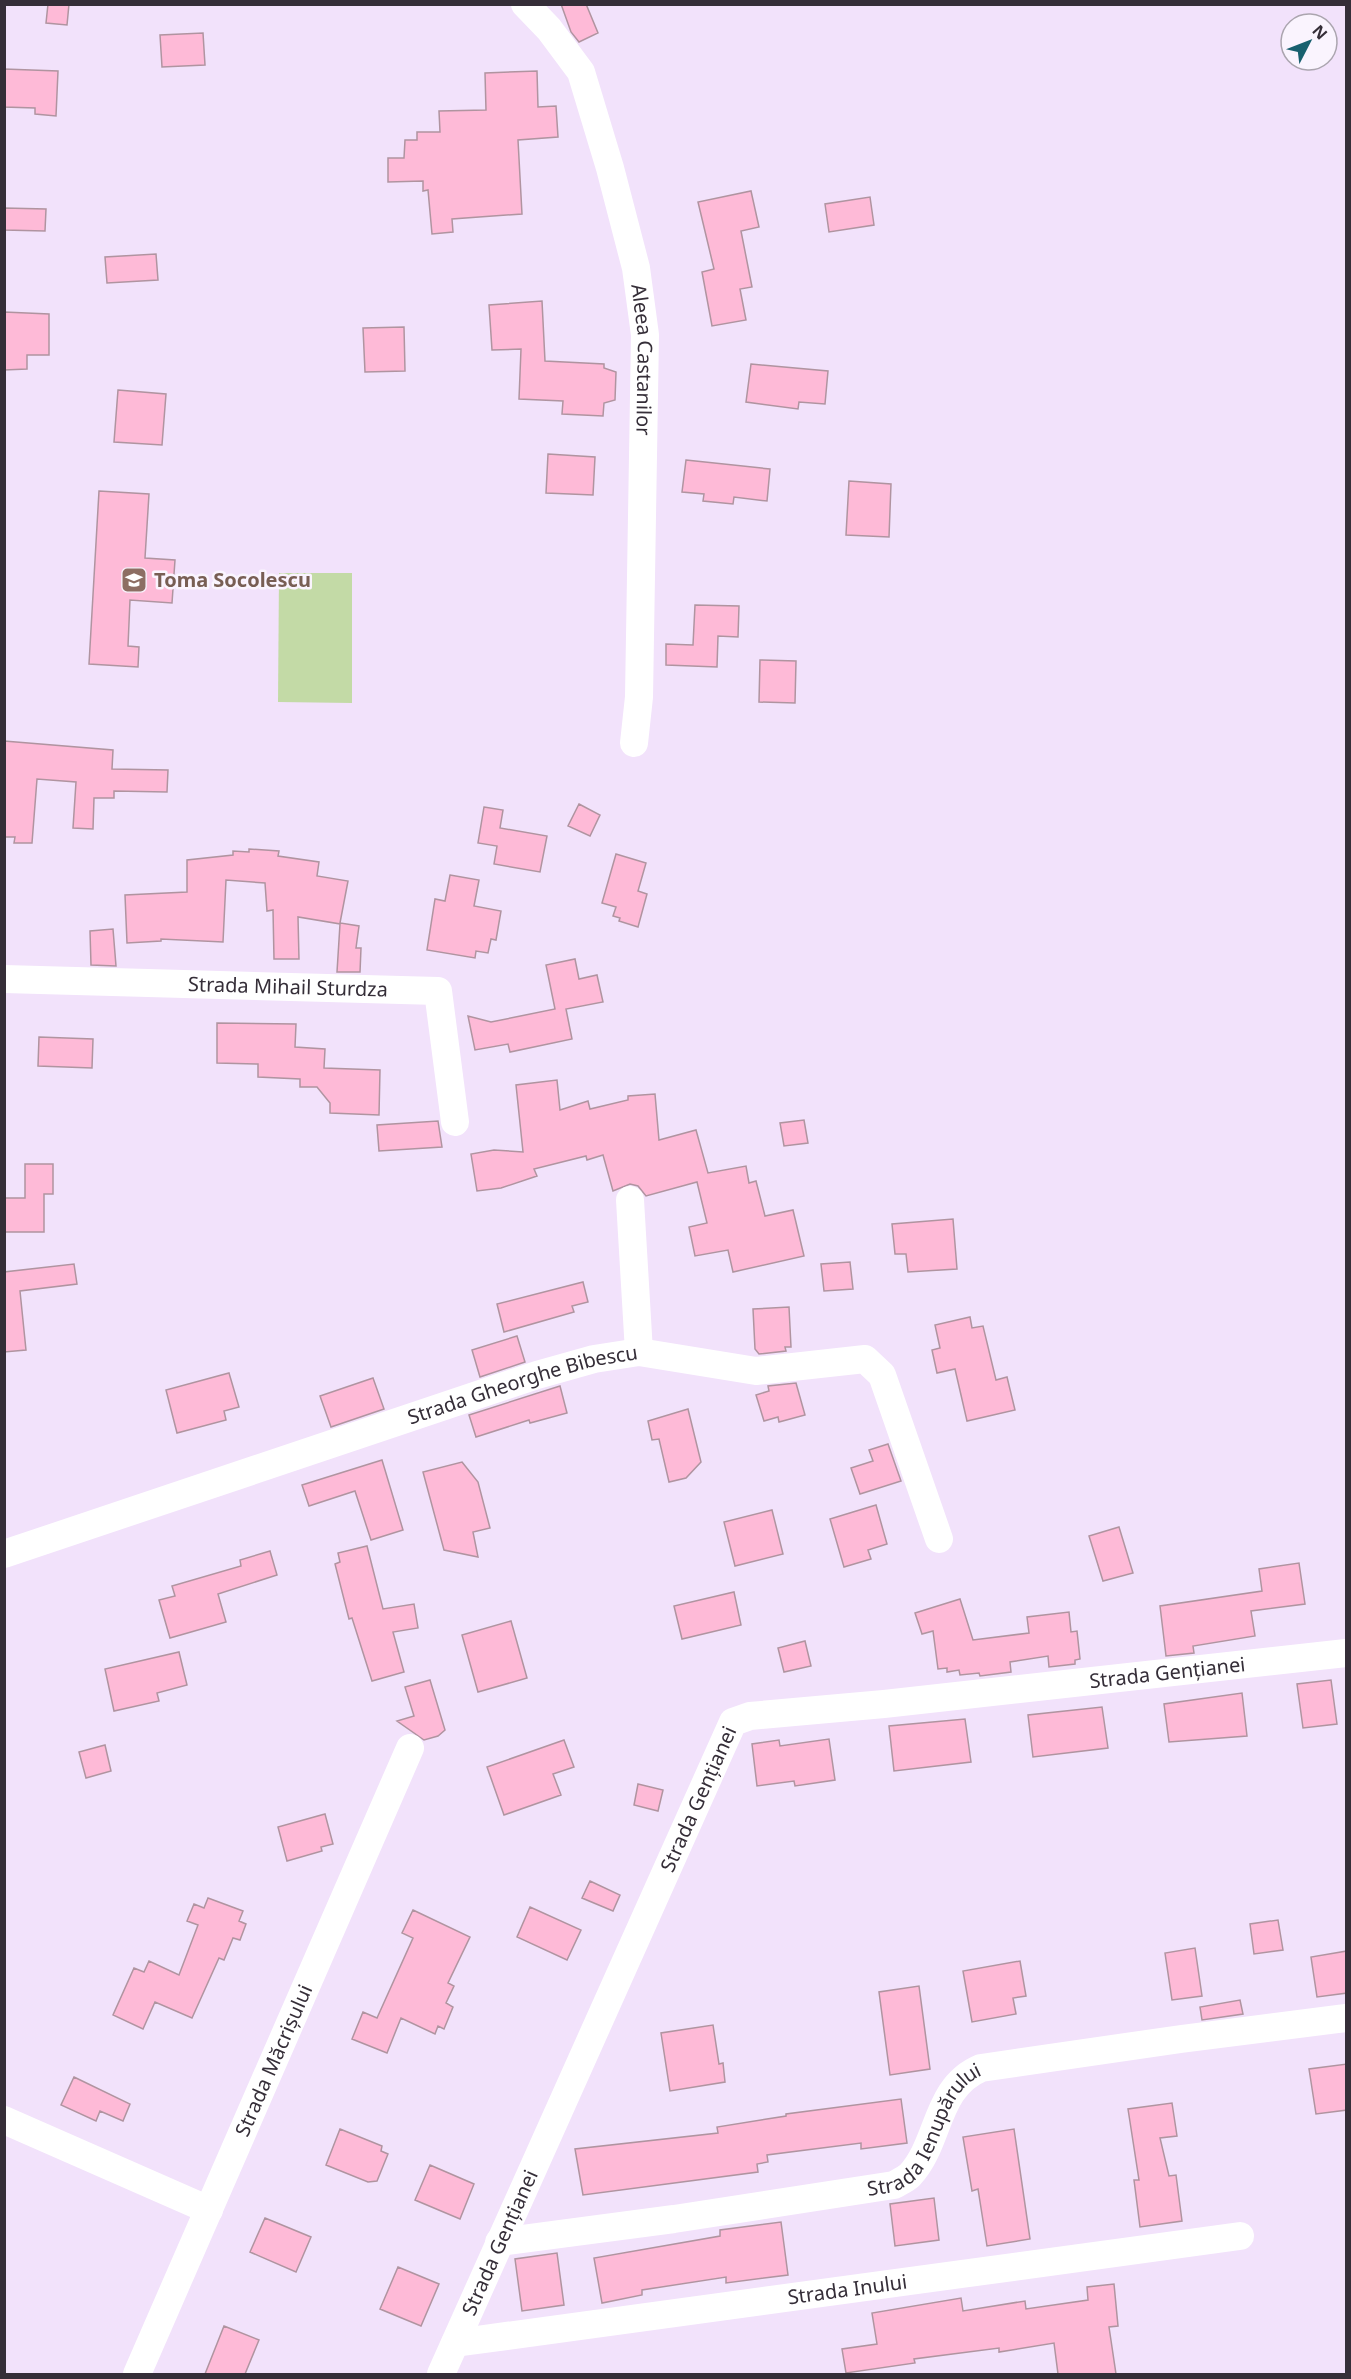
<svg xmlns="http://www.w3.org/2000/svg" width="1351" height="2379" font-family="'Noto Sans',sans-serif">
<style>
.green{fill:#c3daa6}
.building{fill:#febad7;stroke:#b094a0;stroke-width:1.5}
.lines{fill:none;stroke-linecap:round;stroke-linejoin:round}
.street{stroke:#fff;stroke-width:28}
.labels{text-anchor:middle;stroke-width:5;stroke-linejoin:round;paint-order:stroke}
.street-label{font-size:20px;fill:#352e38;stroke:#faf4fe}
.education-label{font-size:20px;font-weight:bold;fill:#785e54;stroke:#faf4fe;text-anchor:start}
</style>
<rect width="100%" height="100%" fill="#f2e2fb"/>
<path class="green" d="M 279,573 L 352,573 L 352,703 L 278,702 Z"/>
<path class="building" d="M 48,4 L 69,4 L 67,25 L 46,23 Z
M 561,4 L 586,4 L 598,33 L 579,42 L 571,32 Z
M 203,33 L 205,65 L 162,67 L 160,35 Z
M 4,69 L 58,71 L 56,116 L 35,114 L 35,108 L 4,107 Z
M 537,71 L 538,107 L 556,106 L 558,137 L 518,140 L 522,214 L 452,219 L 453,232 L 432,234 L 428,190 L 423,191 L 423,181 L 388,182 L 388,158 L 404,158 L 405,140 L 417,140 L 417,132 L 440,132 L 439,111 L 486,110 L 485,73 Z
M 751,191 L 759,227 L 741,231 L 752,287 L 740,289 L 746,320 L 712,326 L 702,272 L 714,269 L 698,202 Z
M 870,197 L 874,225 L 829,232 L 825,204 Z
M 4,208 L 46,209 L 45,231 L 4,230 Z
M 156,254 L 158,280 L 107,283 L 105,257 Z
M 542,301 L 545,361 L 604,364 L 604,368 L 616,372 L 615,400 L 604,403 L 603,416 L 562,414 L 563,401 L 519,399 L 521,349 L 492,350 L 489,305 Z
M 4,312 L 49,314 L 49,355 L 27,355 L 27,369 L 4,370 Z
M 404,327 L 405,371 L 365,372 L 363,328 Z
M 751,364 L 828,371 L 825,404 L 799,402 L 798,409 L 746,402 Z
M 118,390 L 166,394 L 162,445 L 114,442 Z
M 548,454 L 595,457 L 593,495 L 546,493 Z
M 686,460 L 770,469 L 767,501 L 734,497 L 733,504 L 703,501 L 704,494 L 682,492 Z
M 849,481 L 891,484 L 889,537 L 846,535 Z
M 99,491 L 149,494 L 145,558 L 175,560 L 172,603 L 130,600 L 128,646 L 139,647 L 138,667 L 89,664 Z
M 695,605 L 739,606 L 738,637 L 718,636 L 717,667 L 666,665 L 666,644 L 693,645 Z
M 760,660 L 796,661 L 795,703 L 759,702 Z
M 4,741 L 113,750 L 112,769 L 168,770 L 167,792 L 114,791 L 114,798 L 94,798 L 93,829 L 73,828 L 76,782 L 37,779 L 32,843 L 14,843 L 15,837 L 4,837 Z
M 579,804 L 600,815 L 590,836 L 568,826 Z
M 484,807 L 503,810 L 500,828 L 547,836 L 540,872 L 494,864 L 497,846 L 478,843 Z
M 249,849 L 279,851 L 278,856 L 319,862 L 317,876 L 348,881 L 340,923 L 359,926 L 356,948 L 361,948 L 360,972 L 337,972 L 340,924 L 298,917 L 299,959 L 274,959 L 273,910 L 267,911 L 265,883 L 226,880 L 223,942 L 161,939 L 161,941 L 127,943 L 125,895 L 187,892 L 187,860 L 233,855 L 233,851 L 249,852 Z
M 616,854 L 646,863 L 638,891 L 647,894 L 638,927 L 619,921 L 620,918 L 613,916 L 616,907 L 602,903 Z
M 450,875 L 479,880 L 474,906 L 501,911 L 496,940 L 491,939 L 488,953 L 476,951 L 475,958 L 427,950 L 435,899 L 445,901 Z
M 113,929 L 116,966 L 91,965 L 90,931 Z
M 575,959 L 579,979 L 597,975 L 603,1002 L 566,1009 L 572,1039 L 510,1052 L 508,1044 L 475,1050 L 468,1016 L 491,1022 L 555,1009 L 546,965 Z
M 217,1023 L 296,1024 L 295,1047 L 325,1049 L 324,1068 L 380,1070 L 379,1115 L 330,1113 L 330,1103 L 317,1087 L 300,1087 L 300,1079 L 258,1077 L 258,1064 L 217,1063 Z
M 39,1037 L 93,1039 L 92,1068 L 38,1066 Z
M 557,1080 L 560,1110 L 588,1101 L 590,1109 L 628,1100 L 628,1096 L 655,1094 L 659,1140 L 696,1130 L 708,1173 L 746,1166 L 749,1183 L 756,1181 L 765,1216 L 793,1210 L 804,1256 L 733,1272 L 728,1250 L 695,1256 L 689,1227 L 707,1223 L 697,1182 L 646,1196 L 638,1186 L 630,1184 L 613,1191 L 603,1155 L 587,1160 L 586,1156 L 534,1169 L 537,1176 L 501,1188 L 477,1191 L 471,1154 L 494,1150 L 523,1152 L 516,1085 Z
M 804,1120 L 808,1143 L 784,1146 L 780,1123 Z
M 438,1121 L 442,1147 L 379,1151 L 377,1125 Z
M 25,1164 L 53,1164 L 53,1194 L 44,1194 L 44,1232 L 4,1232 L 4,1198 L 25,1198 Z
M 953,1219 L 957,1269 L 908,1272 L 906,1254 L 895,1254 L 892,1224 Z
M 850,1262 L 853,1289 L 824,1291 L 821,1264 Z
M 74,1264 L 77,1284 L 20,1291 L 26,1350 L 4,1352 L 4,1272 Z
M 583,1282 L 588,1302 L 572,1306 L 574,1312 L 504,1332 L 497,1304 Z
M 789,1307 L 791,1347 L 785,1347 L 786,1351 L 759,1354 L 755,1349 L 753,1309 Z
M 970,1317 L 972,1328 L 983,1326 L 996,1380 L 1007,1377 L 1015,1410 L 967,1421 L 955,1369 L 937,1373 L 932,1350 L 940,1348 L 935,1325 Z
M 517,1336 L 525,1362 L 480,1377 L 472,1350 Z
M 229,1373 L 239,1407 L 224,1411 L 226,1420 L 177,1433 L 166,1390 Z
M 373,1378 L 384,1409 L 331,1427 L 320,1396 Z
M 796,1383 L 805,1415 L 779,1422 L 778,1417 L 764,1421 L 756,1395 L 769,1391 L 768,1386 Z
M 560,1386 L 567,1413 L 530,1423 L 529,1420 L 476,1437 L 469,1415 Z
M 688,1409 L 701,1462 L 686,1478 L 669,1482 L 659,1439 L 652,1440 L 648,1421 Z
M 888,1444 L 901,1481 L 860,1494 L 851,1468 L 873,1461 L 869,1450 Z
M 382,1460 L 403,1530 L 371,1540 L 355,1491 L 309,1506 L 302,1485 Z
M 462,1462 L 478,1482 L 490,1528 L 473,1532 L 478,1557 L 444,1550 L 423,1472 Z
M 876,1505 L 887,1544 L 868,1550 L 871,1559 L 844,1567 L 830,1519 Z
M 772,1510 L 783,1554 L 735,1566 L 724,1522 Z
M 1119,1527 L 1133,1573 L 1103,1581 L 1089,1536 Z
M 367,1546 L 383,1609 L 414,1604 L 418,1628 L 393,1632 L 404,1672 L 372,1681 L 352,1618 L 349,1619 L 335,1564 L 340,1562 L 338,1553 Z
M 270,1551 L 277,1575 L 218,1594 L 226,1622 L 170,1638 L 159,1600 L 175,1596 L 172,1586 L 241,1566 L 240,1560 Z
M 1299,1563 L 1305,1604 L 1251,1611 L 1255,1636 L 1193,1646 L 1194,1653 L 1166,1656 L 1160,1606 L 1262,1591 L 1259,1569 Z
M 734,1592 L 741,1625 L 682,1639 L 674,1606 Z
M 960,1599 L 973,1640 L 1029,1633 L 1027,1617 L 1069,1612 L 1071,1632 L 1077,1631 L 1080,1659 L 1075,1660 L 1075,1664 L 1049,1667 L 1048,1656 L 1010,1662 L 1011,1672 L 980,1676 L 979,1673 L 960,1675 L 959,1670 L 947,1672 L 947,1668 L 938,1669 L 933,1631 L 922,1634 L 915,1613 Z
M 511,1621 L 527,1678 L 478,1692 L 462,1635 Z
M 805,1641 L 811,1666 L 784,1672 L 778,1648 Z
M 179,1652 L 187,1685 L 157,1693 L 159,1701 L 114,1711 L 105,1669 Z
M 430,1680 L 445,1730 L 438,1736 L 424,1740 L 397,1721 L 414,1716 L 405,1687 Z
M 1331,1680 L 1337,1724 L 1303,1728 L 1297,1684 Z
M 1242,1693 L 1247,1736 L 1169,1742 L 1164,1704 Z
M 1102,1707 L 1108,1748 L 1033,1757 L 1028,1715 Z
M 965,1719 L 971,1762 L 894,1771 L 889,1726 Z
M 829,1739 L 835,1780 L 795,1786 L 794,1781 L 757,1786 L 752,1744 L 779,1740 L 780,1746 Z
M 564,1740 L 574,1767 L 553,1774 L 561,1795 L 504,1815 L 487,1767 Z
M 105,1745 L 111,1771 L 86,1778 L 79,1752 Z
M 638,1784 L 663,1790 L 658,1811 L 634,1805 Z
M 325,1814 L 333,1844 L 321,1847 L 322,1851 L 287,1861 L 278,1827 Z
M 590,1881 L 620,1895 L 613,1911 L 582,1898 Z
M 208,1898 L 243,1911 L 239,1921 L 246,1924 L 240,1940 L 233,1938 L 224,1960 L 219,1958 L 192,2018 L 155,2002 L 143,2029 L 113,2015 L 134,1968 L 144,1972 L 149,1961 L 179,1975 L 198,1925 L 187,1921 L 194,1904 L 204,1908 Z
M 530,1907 L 581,1930 L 567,1960 L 517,1937 Z
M 413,1910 L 470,1937 L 448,1983 L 454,1986 L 446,2003 L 453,2007 L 444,2029 L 438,2026 L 435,2034 L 401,2018 L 387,2053 L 352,2039 L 363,2012 L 377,2018 L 413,1938 L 402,1933 Z
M 1278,1920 L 1283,1950 L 1254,1954 L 1250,1924 Z
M 1195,1948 L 1202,1996 L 1172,2000 L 1165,1953 Z
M 1347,1951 L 1347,1993 L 1317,1997 L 1311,1957 Z
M 1020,1961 L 1026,1996 L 1013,1998 L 1016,2014 L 972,2022 L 963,1971 Z
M 919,1986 L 930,2069 L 890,2075 L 879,1992 Z
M 1240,2000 L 1243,2014 L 1202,2020 L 1200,2007 Z
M 713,2025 L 719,2064 L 723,2063 L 725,2082 L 670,2091 L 661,2033 Z
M 1347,2064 L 1347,2110 L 1316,2114 L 1309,2069 Z
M 74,2077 L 130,2104 L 123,2121 L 100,2111 L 96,2121 L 61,2105 Z
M 901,2099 L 907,2143 L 861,2149 L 861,2143 L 767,2155 L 768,2162 L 757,2164 L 758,2172 L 583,2195 L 575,2149 L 718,2133 L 717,2127 L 786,2116 L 786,2114 Z
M 1172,2103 L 1177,2136 L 1160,2138 L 1169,2176 L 1176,2175 L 1182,2221 L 1140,2227 L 1134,2180 L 1139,2180 L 1128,2109 Z
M 340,2129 L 382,2146 L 381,2151 L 388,2154 L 377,2181 L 368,2182 L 326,2165 Z
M 1014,2129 L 1030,2239 L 987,2246 L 978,2189 L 972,2191 L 963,2137 Z
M 430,2165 L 474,2184 L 460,2219 L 415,2200 Z
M 934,2198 L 939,2240 L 895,2246 L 890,2204 Z
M 265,2218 L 311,2237 L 296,2272 L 250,2252 Z
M 781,2222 L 788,2275 L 726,2283 L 726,2277 L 642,2290 L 642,2295 L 602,2303 L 594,2258 L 720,2236 L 720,2230 Z
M 557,2253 L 564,2305 L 522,2311 L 515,2259 Z
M 398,2267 L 439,2284 L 421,2326 L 380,2309 Z
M 1114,2284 L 1118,2326 L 1109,2327 L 1116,2374 L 1058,2374 L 1054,2343 L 999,2352 L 999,2348 L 914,2359 L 915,2363 L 846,2373 L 842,2349 L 877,2344 L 872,2313 L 961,2298 L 963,2311 L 1025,2301 L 1026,2309 L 1088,2300 L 1087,2287 Z
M 224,2326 L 259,2340 L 245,2374 L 205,2374 Z"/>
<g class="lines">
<g class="street">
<path id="s1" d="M 525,4 L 549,29 L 581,72 L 610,168 L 636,268 L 645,335 L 639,697 L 634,743"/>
<path id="s2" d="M 4,979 L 438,991 L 455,1122"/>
<path d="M 630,1200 L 639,1352"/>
<path id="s3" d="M 4,1554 L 537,1375 L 594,1359 L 639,1352 L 756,1371 L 865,1359 L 882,1375 L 939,1539"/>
<path d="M 4,2120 L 209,2210"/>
<path id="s4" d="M 499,2242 L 674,2219 L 894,2185 C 899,2182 906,2179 910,2175 C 940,2143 935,2087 981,2068 L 1181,2039 L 1346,2018"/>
<path id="s5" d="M 455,2343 L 1240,2236"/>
<path id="s6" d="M 137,2374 L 410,1748"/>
<path id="s7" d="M 441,2374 L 733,1722 L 750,1716 L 884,1704 L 1346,1653"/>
</g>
</g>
<defs>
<g id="school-square" transform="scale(1.35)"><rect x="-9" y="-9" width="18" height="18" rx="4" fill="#8d6e63" stroke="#faf4fe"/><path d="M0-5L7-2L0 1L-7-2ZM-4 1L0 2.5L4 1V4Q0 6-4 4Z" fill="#fff"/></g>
</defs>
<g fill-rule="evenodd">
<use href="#school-square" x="134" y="580"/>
</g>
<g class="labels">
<g class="street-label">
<text dy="7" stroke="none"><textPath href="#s1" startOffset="384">Aleea Castanilor</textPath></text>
<text dy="7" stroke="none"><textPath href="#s2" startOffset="284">Strada Mihail Sturdza</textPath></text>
<text dy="7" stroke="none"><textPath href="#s3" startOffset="546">Strada Gheorghe Bibescu</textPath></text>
<text dy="7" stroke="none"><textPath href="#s7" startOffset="1152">Strada Gențianei</textPath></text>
<text dy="7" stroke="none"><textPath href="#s7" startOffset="630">Strada Gențianei</textPath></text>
<text dy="7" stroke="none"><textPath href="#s6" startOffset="342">Strada Măcrișului</textPath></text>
<text dy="7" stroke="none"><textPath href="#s4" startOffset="460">Strada Ienupărului</textPath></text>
<text dy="7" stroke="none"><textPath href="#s7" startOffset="144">Strada Gențianei</textPath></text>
<text dy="7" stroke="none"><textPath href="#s5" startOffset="396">Strada Inului</textPath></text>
</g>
<g class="education-label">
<text x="154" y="587">Toma Socolescu</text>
</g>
</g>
<rect width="1351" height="2379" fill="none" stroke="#352e38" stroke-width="12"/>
<g transform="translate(1309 42) rotate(48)"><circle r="28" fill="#faf4fe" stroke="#aba5af" stroke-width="1.5"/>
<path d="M0-4.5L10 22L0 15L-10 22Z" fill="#18606f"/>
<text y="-9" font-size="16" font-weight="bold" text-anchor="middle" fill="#352e38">N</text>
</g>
</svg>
